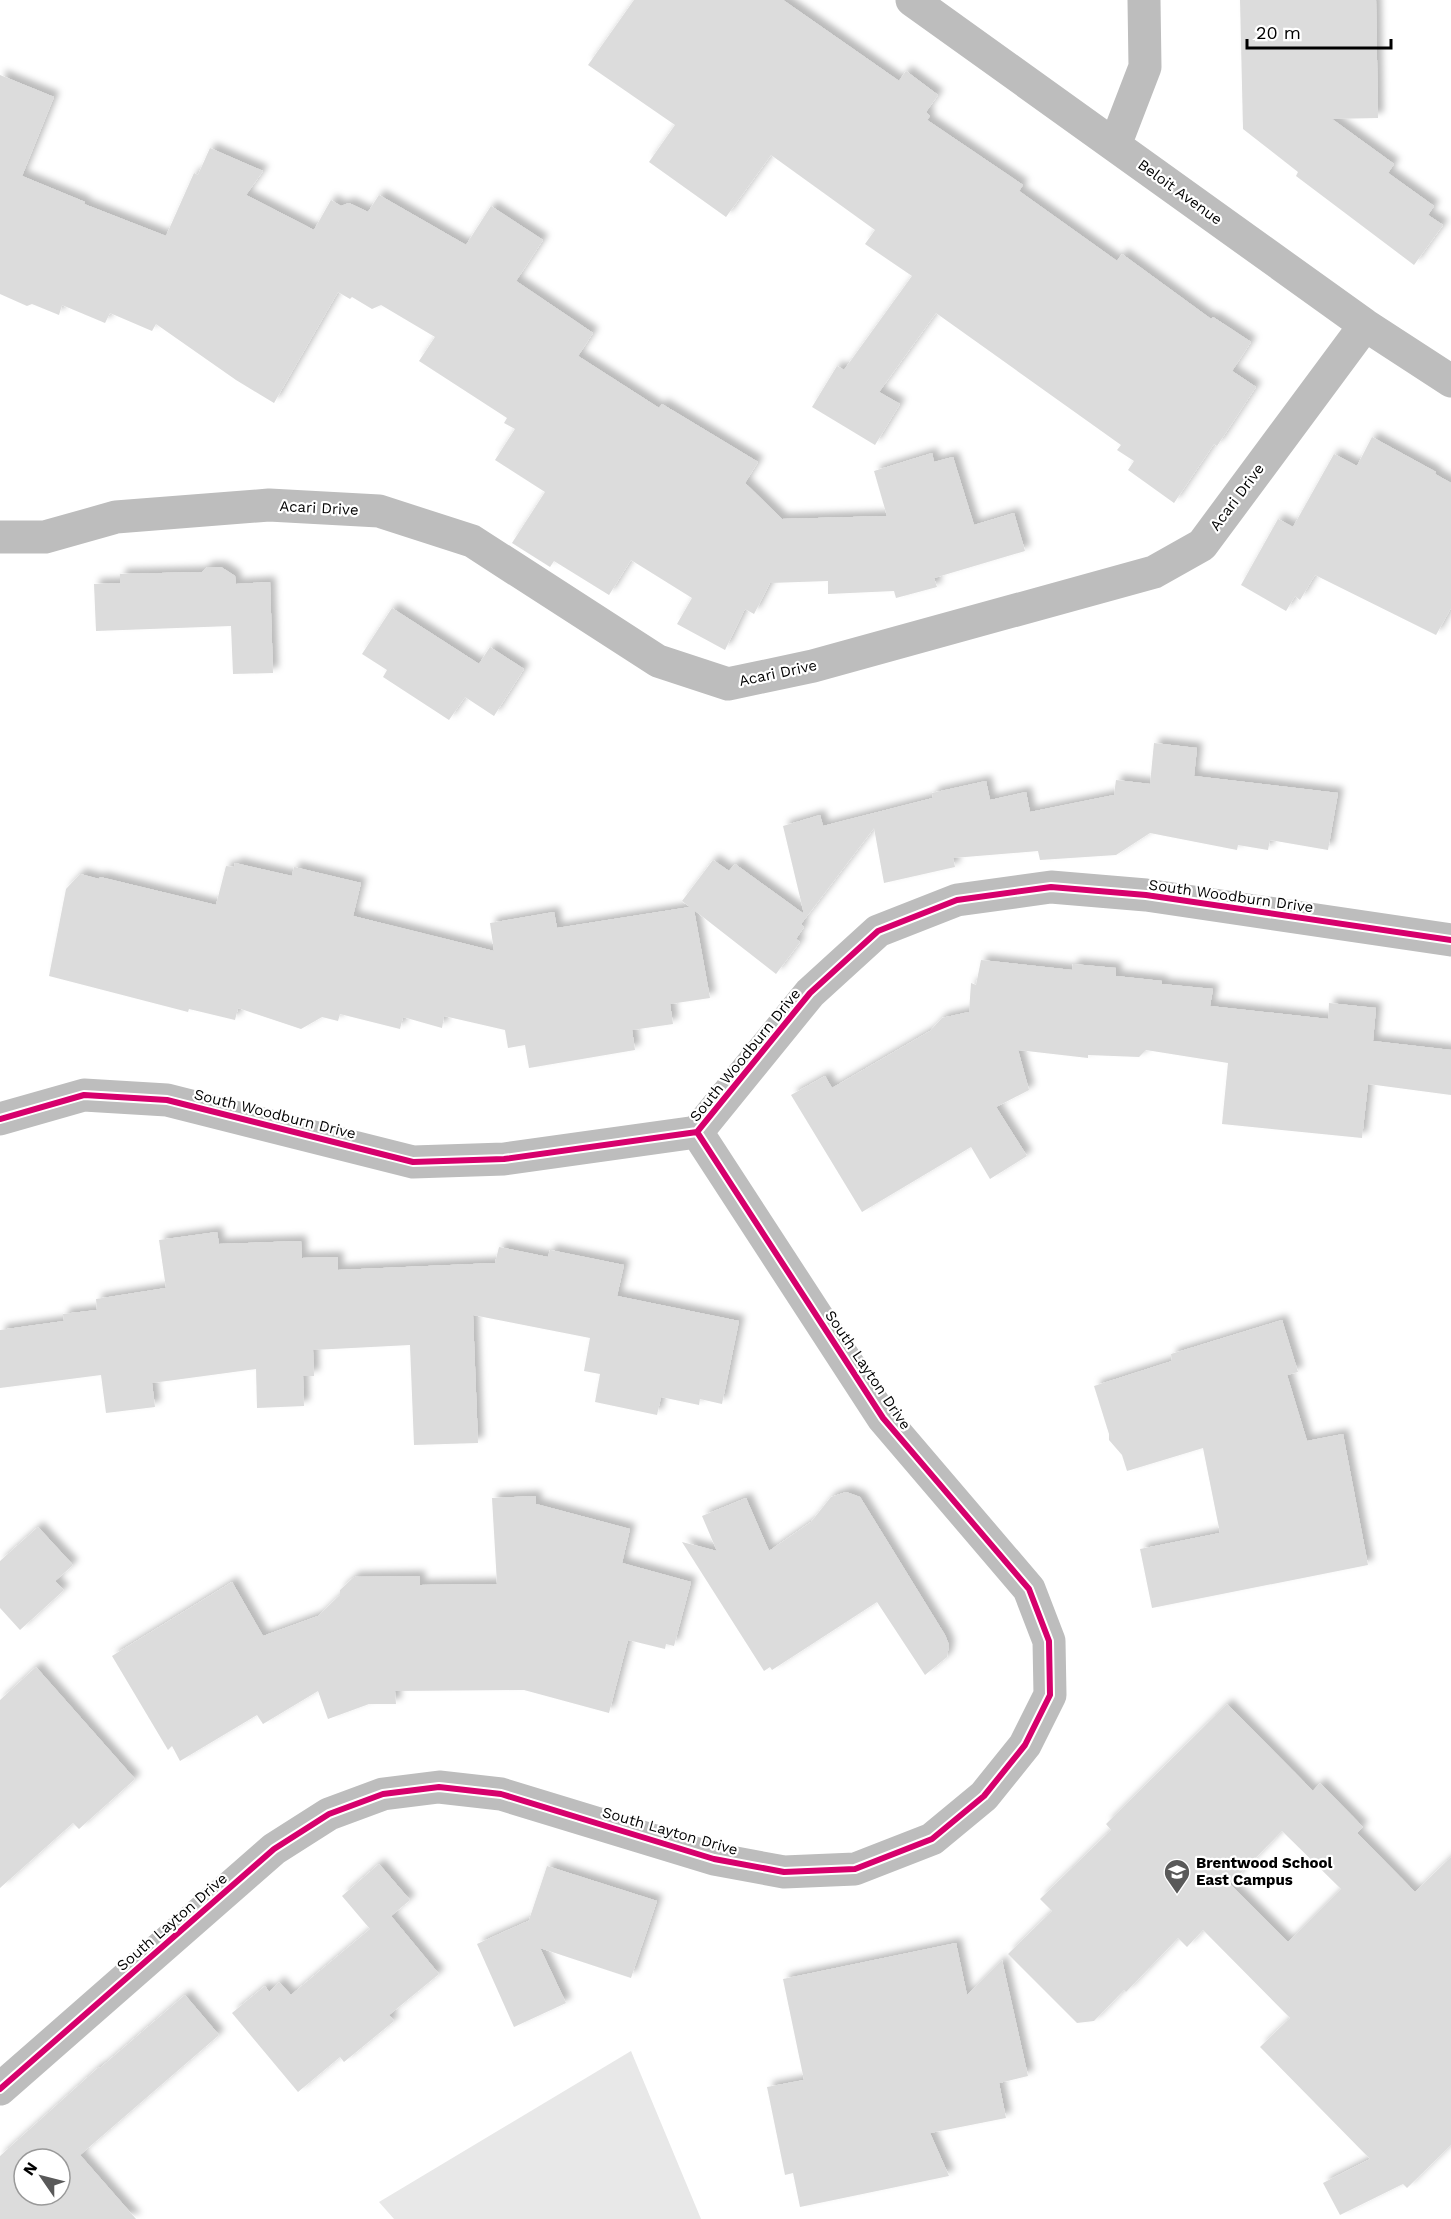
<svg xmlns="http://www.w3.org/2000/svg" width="1451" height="2219" font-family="'Work Sans',sans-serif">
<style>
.green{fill:#e8e8e8}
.building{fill:#dcdcdc;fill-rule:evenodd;filter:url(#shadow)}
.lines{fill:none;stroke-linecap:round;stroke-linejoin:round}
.minor{stroke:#bdbdbd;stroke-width:33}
.cycleway-casing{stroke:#fff;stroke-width:10}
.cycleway{stroke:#d6006c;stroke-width:6}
.labels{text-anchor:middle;stroke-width:4.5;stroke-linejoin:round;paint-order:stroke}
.street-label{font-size:15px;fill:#000;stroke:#fff}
.poi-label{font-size:15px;font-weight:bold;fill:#000;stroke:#fff;text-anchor:start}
</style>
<defs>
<filter id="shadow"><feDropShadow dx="5.5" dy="-5.5" stdDeviation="3" flood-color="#0004"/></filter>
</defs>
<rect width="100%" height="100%" fill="#fff"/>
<path class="green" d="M 631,2051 L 701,2219 L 394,2219 L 379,2202 Z"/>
<path class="building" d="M 634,0 L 783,0 L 899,81 L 906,71 L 938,95 L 926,112 L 930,116 L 927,120 L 1023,185 L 1019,191 L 1117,261 L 1122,254 L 1211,319 L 1213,317 L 1251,342 L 1232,371 L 1256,387 L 1217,446 L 1214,444 L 1174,503 L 1128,470 L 1134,461 L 1117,450 L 1121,445 L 936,313 L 879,392 L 900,404 L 875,445 L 812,407 L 837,366 L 844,370 L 912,276 L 865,244 L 875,230 L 771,155 L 726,217 L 649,162 L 675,125 L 588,65 Z
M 1240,0 L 1376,0 L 1378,118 L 1332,119 L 1394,164 L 1388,173 L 1434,206 L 1428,215 L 1443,225 L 1414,265 L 1296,176 L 1298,172 L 1243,129 Z
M 0,75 L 54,97 L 22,176 L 85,202 L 84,204 L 166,236 L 194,173 L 198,175 L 210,148 L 263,171 L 246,195 L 314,230 L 331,200 L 341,206 L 349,203 L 368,212 L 379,195 L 466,245 L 491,206 L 543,240 L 516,281 L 593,333 L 578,356 L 659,408 L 662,404 L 758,462 L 745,483 L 782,519 L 887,516 L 874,471 L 932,453 L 934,462 L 953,457 L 974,525 L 1014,513 L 1025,551 L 934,578 L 937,587 L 896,598 L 894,591 L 828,594 L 828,581 L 770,583 L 754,614 L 745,609 L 725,650 L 677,624 L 692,598 L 631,560 L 609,595 L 554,561 L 550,567 L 512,543 L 545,492 L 495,460 L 515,429 L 504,423 L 507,418 L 419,361 L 435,337 L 381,305 L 372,309 L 352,297 L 350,299 L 338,292 L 274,403 L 236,380 L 156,324 L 152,331 L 110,313 L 105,323 L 62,305 L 59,315 L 32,304 L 27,306 L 0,294 Z
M 1372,437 L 1436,472 L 1435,474 L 1451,483 L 1451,608 L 1436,635 L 1315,575 L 1300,600 L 1295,596 L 1286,611 L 1241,585 L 1278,519 L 1293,527 L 1334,454 L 1357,466 Z
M 207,567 L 221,567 L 235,576 L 236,584 L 270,582 L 273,673 L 233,674 L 231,626 L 96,631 L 94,584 L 120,583 L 120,574 L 202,572 Z
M 392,608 L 479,664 L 490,647 L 524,669 L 494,716 L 465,697 L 449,720 L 383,677 L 387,670 L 362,654 Z
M 1154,743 L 1197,748 L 1194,776 L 1338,793 L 1328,850 L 1270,840 L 1268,850 L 1238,845 L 1237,850 L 1150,833 L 1116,855 L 1040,860 L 1038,851 L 953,858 L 955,867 L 884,883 L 874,828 L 801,924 L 804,927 L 796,939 L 800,942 L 776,974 L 694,910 L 710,998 L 670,1004 L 673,1024 L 632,1030 L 635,1050 L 529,1068 L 525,1045 L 508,1048 L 505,1030 L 444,1016 L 442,1028 L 403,1017 L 400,1029 L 340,1014 L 338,1021 L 322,1017 L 301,1029 L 238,1008 L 235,1020 L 189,1009 L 188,1012 L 49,976 L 66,889 L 80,874 L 99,879 L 100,877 L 216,905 L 226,866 L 234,867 L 235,863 L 292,876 L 294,867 L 361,883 L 353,916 L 494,951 L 490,923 L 554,912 L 557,928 L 690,907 L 682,901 L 713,860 L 729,871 L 735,864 L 804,914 L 783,826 L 820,815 L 823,826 L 933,798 L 932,793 L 986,781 L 990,800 L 1026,792 L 1030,812 L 1114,795 L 1116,780 L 1150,784 Z
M 981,960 L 1072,970 L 1073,964 L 1116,968 L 1116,976 L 1162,981 L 1162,984 L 1213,989 L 1210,1006 L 1328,1019 L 1329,1003 L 1376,1008 L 1373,1041 L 1451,1050 L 1451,1095 L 1368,1084 L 1362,1138 L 1222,1124 L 1228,1063 L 1146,1050 L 1139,1057 L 1088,1055 L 1088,1058 L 1018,1050 L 1029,1090 L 996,1107 L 1027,1156 L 990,1179 L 971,1147 L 862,1212 L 791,1095 L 825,1076 L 832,1088 L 930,1031 L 942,1018 L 969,1012 L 971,983 L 976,985 Z
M 217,1232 L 219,1244 L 301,1241 L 302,1258 L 338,1257 L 338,1270 L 495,1263 L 499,1247 L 548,1257 L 550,1250 L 624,1265 L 617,1296 L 739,1321 L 722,1404 L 700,1399 L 699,1405 L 661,1397 L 657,1415 L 595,1402 L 600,1374 L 584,1371 L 590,1338 L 473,1315 L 478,1443 L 414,1445 L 410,1345 L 313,1350 L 314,1376 L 303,1376 L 304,1406 L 257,1408 L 256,1369 L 152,1383 L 155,1407 L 106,1413 L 101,1375 L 0,1388 L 0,1330 L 64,1321 L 63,1314 L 97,1310 L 96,1299 L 166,1288 L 159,1240 Z
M 1282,1320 L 1298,1372 L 1287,1375 L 1307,1441 L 1343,1434 L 1368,1565 L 1152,1608 L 1140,1549 L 1220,1533 L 1203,1448 L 1127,1471 L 1122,1455 L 1109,1440 L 1109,1434 L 1094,1386 L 1172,1361 L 1171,1354 Z
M 846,1492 L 860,1497 L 945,1635 L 949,1645 L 947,1657 L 925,1675 L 877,1602 L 772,1670 L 770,1667 L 764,1671 L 682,1542 L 717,1551 L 702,1516 L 746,1498 L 769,1551 L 811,1522 L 831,1497 Z
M 536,1496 L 536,1504 L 630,1529 L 622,1563 L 691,1582 L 674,1646 L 666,1644 L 665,1649 L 628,1640 L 609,1713 L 524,1690 L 395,1691 L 396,1704 L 369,1704 L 328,1719 L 318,1691 L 263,1724 L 257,1715 L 180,1761 L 172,1746 L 168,1750 L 112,1656 L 232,1582 L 263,1636 L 318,1616 L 340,1595 L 340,1590 L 354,1577 L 420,1576 L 420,1585 L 497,1584 L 492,1498 Z
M 38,1527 L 73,1565 L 55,1581 L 64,1590 L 20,1630 L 0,1608 L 0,1561 Z
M 36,1667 L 135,1779 L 79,1829 L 73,1823 L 0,1888 L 0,1700 Z
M 1227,1704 L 1313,1791 L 1320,1783 L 1363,1827 L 1357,1833 L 1415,1892 L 1451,1857 L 1451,2145 L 1407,2188 L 1403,2184 L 1340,2215 L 1323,2183 L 1370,2159 L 1260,2047 L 1290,2018 L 1203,1930 L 1187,1947 L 1178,1938 L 1126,1992 L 1124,1990 L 1094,2021 L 1077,2023 L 1008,1954 L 1052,1911 L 1040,1899 L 1111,1830 L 1106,1824 ZM 1282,1831 L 1341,1889 L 1288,1942 L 1230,1884 Z
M 379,1864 L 410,1900 L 391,1916 L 439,1974 L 389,2015 L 394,2021 L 344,2062 L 340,2057 L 298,2092 L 232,2013 L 265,1986 L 269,1992 L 279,1982 L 291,1995 L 370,1929 L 342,1896 Z
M 547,1866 L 657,1901 L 631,1978 L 540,1948 L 566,2003 L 514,2027 L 477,1944 L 528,1921 L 528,1923 Z
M 956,1943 L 967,1995 L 1002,1960 L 1028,2076 L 999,2083 L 1006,2118 L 930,2133 L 949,2176 L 800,2207 L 793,2173 L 785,2175 L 767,2087 L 804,2080 L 783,1979 Z
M 185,1995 L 219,2035 L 80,2155 L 136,2219 L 0,2219 L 0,2156 L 99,2067 L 100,2068 ZM 24,2159 L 60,2159 L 60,2195 L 24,2195 Z"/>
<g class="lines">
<path class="minor" d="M 912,0 L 1365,325 L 1451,381
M 1115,145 L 1145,67 L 1144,0
M 0,537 L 45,537 L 116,517 L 269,505 L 379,511 L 472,541 L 658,661 L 728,684 L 813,666 L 1154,572 L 1202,545 L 1365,325
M 0,1119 L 84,1095 L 167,1100 L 413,1162 L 504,1159 L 697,1132 L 810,993 L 878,931 L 957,900 L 1051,887 L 1146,895 L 1451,940
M 0,2089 L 274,1849 L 329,1814 L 383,1794 L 439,1787 L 501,1794 L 714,1859 L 784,1872 L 855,1869 L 932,1839 L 984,1796 L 1025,1745 L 1050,1695 L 1049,1641 L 1029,1589 L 883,1418 L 697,1132"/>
<g class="cycleway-casing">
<path id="cycleway" d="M 0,1119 L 84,1095 L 167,1100 L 413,1162 L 504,1159 L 697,1132 L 810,993 L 878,931 L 957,900 L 1051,887 L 1146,895 L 1451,940
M 0,2089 L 274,1849 L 329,1814 L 383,1794 L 439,1787 L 501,1794 L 714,1859 L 784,1872 L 855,1869 L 932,1839 L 984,1796 L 1025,1745 L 1050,1695 L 1049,1641 L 1029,1589 L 883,1418 L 697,1132"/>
</g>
<use href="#cycleway" class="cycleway"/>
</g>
<defs>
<g id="school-pin" transform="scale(1.35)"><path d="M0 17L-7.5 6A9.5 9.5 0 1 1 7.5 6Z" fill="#595959" stroke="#fff"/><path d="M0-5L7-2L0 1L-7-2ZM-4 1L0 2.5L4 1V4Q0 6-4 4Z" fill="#fff"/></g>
</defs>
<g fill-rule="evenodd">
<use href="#school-pin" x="1177" y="1872"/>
</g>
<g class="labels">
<g class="street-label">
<text transform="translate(1180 192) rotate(36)" y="5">Beloit Avenue</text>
<text transform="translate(1237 497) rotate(-53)" y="5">Acari Drive</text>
<text transform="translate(319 508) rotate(3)" y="5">Acari Drive</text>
<text transform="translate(778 673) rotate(-12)" y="5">Acari Drive</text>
<text transform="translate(1231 896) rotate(8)" y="5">South Woodburn Drive</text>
<text transform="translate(745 1055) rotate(-51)" y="5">South Woodburn Drive</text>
<text transform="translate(275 1114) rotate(14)" y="5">South Woodburn Drive</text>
<text transform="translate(868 1370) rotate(56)" y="5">South Layton Drive</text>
<text transform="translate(670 1831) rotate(16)" y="5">South Layton Drive</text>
<text transform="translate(172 1922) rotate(-41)" y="5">South Layton Drive</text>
</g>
<g class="poi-label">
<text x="1196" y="1868">Brentwood School<tspan x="1196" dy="17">East Campus</tspan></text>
</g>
</g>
<g transform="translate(42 2177) rotate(305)"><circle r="28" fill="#ffffff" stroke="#999999" stroke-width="1.5"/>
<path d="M0-4.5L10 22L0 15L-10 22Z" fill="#595959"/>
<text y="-9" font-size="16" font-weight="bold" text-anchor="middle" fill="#000000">N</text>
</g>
<path d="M1247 39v9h144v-9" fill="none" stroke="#000000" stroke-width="3"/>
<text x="1256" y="39" font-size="18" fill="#000000" stroke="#ffffff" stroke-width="4.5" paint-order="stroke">20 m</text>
</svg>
